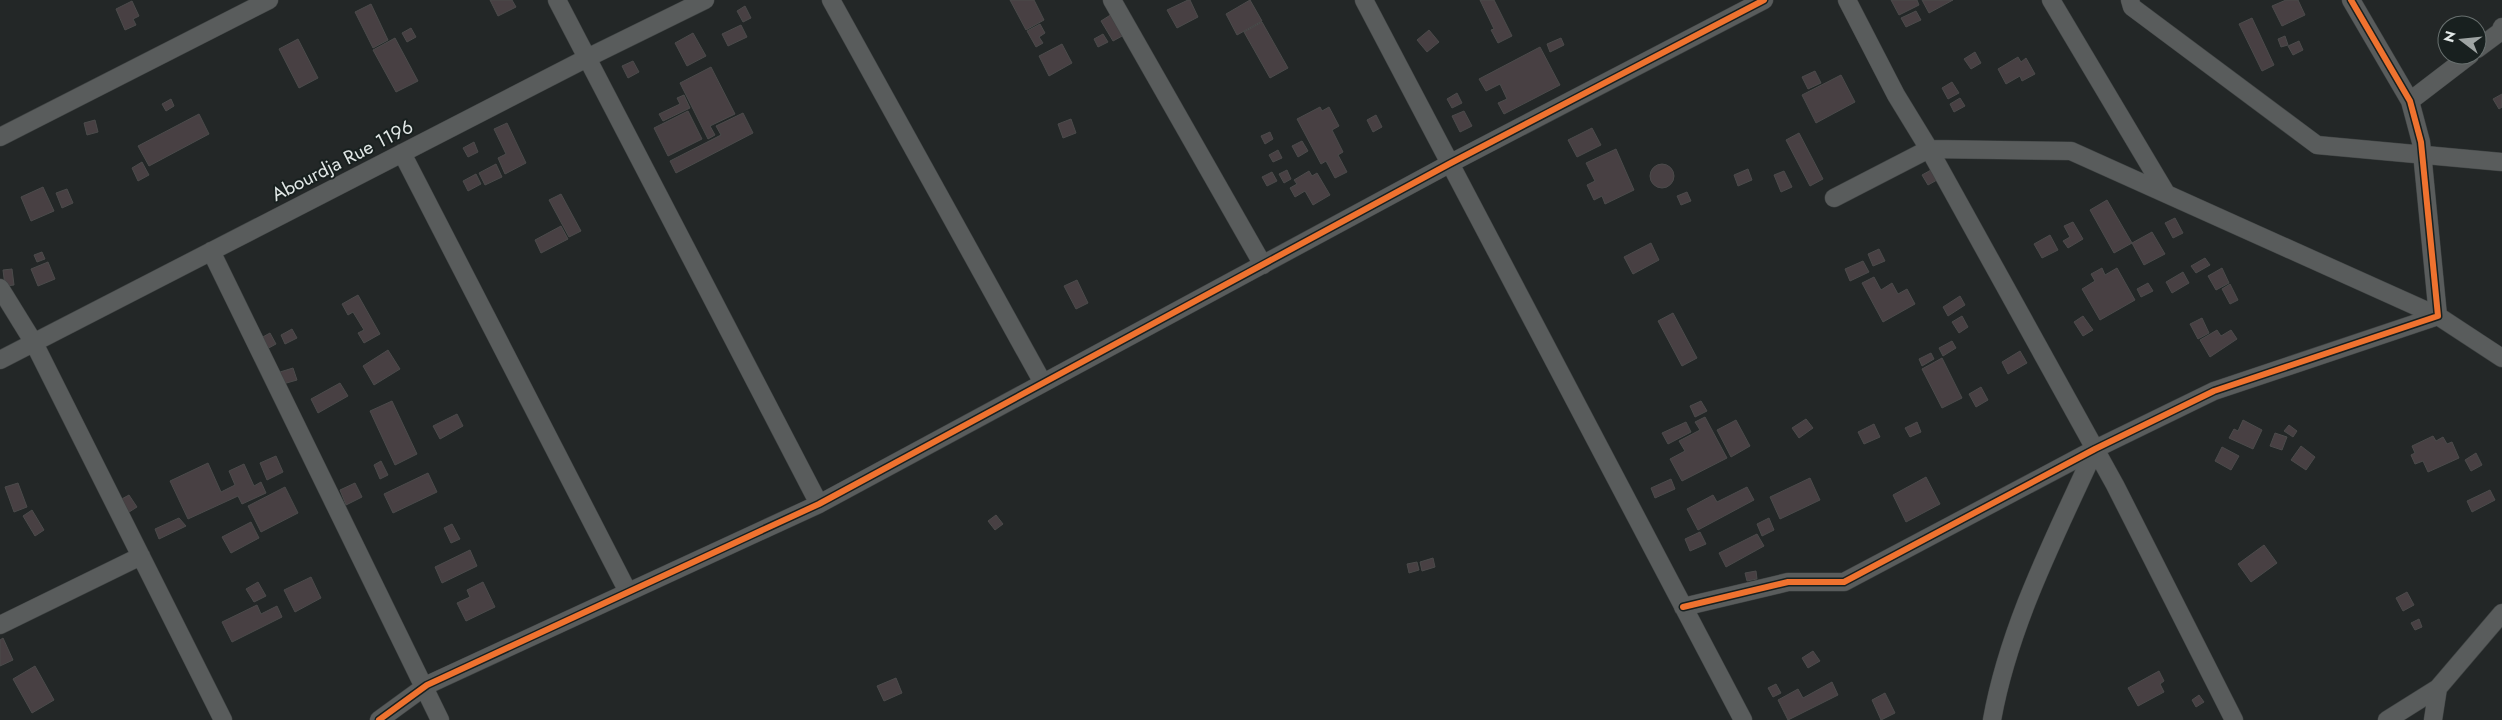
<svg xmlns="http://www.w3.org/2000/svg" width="2502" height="720" font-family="Jost,sans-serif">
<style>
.building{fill:#484043;stroke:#4b4b4b}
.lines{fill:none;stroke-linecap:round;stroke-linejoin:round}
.minor-casing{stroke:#3f4343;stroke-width:19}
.minor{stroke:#595c5c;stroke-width:18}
.cycleway-casing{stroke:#18201f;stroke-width:9}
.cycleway{stroke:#ef722f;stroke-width:6}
.labels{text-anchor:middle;stroke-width:4;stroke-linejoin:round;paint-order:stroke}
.street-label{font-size:19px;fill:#e1e7e6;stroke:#18201f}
</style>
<rect width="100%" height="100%" fill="#232727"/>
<path class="building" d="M 490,0 L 512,0 L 516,7 L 498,16 Z
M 1010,0 L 1034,0 L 1044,20 L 1026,30 Z
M 1188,0 L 1190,0 L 1198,17 L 1177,28 L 1167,10 Z
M 1250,0 L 1262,21 L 1237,35 L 1226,14 Z
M 1480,0 L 1494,0 L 1512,36 L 1498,43 L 1491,30 L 1494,29 Z
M 1891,0 L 1917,0 L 1919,5 L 1899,15 Z
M 1922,0 L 1953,0 L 1929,13 Z
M 2286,0 L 2298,0 L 2305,15 L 2282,26 L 2272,6 Z
M 132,1 L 139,16 L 133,19 L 136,25 L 125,30 L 116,9 Z
M 371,4 L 388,40 L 373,48 L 355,12 Z
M 745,6 L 751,18 L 743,22 L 737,11 Z
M 1916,11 L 1921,20 L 1906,27 L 1901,18 Z
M 1112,14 L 1124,35 L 1113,41 L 1101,21 Z
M 2252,18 L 2274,65 L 2262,71 L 2239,24 Z
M 1262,22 L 1288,68 L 1270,78 L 1244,32 Z
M 1040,24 L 1045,33 L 1039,37 L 1043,43 L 1036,47 L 1027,31 Z
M 741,25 L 747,37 L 728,46 L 722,34 Z
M 411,28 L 416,37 L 407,42 L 402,33 Z
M 1429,30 L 1439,42 L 1427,52 L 1417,40 Z
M 693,33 L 706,56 L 687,66 L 675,43 Z
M 1103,34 L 1108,42 L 1098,47 L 1094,39 Z
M 2285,36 L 2288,45 L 2281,47 L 2278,39 Z
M 395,38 L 418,81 L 396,92 L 373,50 Z
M 1561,38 L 1564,45 L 1550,52 L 1547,44 Z
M 298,39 L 318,78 L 299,88 L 279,49 Z
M 2447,39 L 2447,50 L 2443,51 L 2439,43 Z
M 2299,41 L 2303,50 L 2293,55 L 2288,46 Z
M 1062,44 L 1072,63 L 1049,76 L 1039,56 Z
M 1540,47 L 1560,85 L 1504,114 L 1498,103 L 1507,99 L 1500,84 L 1486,91 L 1479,79 Z
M 1975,52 L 1981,63 L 1971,69 L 1964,59 Z
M 2018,57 L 2021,62 L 2026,58 L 2035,74 L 2022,81 L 2020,76 L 2006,84 L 1998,69 Z
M 633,61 L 639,72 L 628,78 L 622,66 Z
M 711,67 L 735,114 L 710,126 L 715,135 L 708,139 L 680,83 Z
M 1815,71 L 1821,83 L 1808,89 L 1802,77 Z
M 1841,75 L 1855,102 L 1816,123 L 1802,95 Z
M 1952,82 L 1959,93 L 1948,99 L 1942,88 Z
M 1457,93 L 1462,103 L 1452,108 L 1447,99 Z
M 2502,94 L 2502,107 L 2499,109 L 2493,99 Z
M 684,95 L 690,108 L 663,121 L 659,114 L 680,104 L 677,98 Z
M 1960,98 L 1965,106 L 1954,112 L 1950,104 Z
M 171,99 L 174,106 L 166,111 L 162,104 Z
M 1320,107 L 1322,111 L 1329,107 L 1339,126 L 1332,130 L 1343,152 L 1338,155 L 1347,172 L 1335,178 L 1326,161 L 1321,164 L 1297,119 Z
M 688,111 L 702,139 L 668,156 L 654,128 Z
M 1464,111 L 1472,126 L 1460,132 L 1452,116 Z
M 743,113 L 753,133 L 676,173 L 670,161 L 721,135 L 716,126 Z
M 199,114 L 209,134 L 149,166 L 138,146 Z
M 1376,115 L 1382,127 L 1373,132 L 1367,120 Z
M 1071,119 L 1076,133 L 1063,138 L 1058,124 Z
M 95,120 L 98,132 L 87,135 L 84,123 Z
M 507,123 L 526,163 L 505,174 L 498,158 L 506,154 L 494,129 Z
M 1592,128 L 1601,145 L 1577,157 L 1568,140 Z
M 1270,132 L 1273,139 L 1265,144 L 1261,136 Z
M 1799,133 L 1823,179 L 1810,186 L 1786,140 Z
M 1302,141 L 1308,151 L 1298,157 L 1292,146 Z
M 474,142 L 478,152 L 468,157 L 463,148 Z
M 1616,149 L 1634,190 L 1605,204 L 1602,196 L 1594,200 L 1587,185 L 1595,181 L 1586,163 Z
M 1278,150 L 1282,158 L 1273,162 L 1269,155 Z
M 142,162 L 149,175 L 138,181 L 132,168 Z
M 496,164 L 502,177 L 485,185 L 479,173 Z
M1650 176a12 12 0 1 1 24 0a12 12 0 1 1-24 0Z
M 1748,169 L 1752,180 L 1738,186 L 1734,175 Z
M 1287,170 L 1291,179 L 1284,183 L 1279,174 Z
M 1931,170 L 1937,180 L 1928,185 L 1922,175 Z
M 1309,171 L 1312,176 L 1317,173 L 1330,195 L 1313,205 L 1305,191 L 1295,197 L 1290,188 L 1297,184 L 1294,180 Z
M 1784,171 L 1792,187 L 1781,192 L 1774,175 Z
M 1272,172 L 1277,181 L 1267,186 L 1262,177 Z
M 476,174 L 481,184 L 468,191 L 463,181 Z
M 43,187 L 54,211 L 31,221 L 21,197 Z
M 67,189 L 73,203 L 62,208 L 56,193 Z
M 1687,192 L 1691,201 L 1681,205 L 1677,196 Z
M 561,194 L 581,231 L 569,237 L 549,200 Z
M 2107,200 L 2132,243 L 2114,253 L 2090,210 Z
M 2175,218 L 2183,233 L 2173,238 L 2165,223 Z
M 2073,222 L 2083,239 L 2068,248 L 2063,241 L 2070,237 L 2064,226 Z
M 561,226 L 568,239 L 541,253 L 535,240 Z
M 2152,232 L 2165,254 L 2144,265 L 2132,243 Z
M 2050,235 L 2058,250 L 2042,258 L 2034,244 Z
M 1651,243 L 1659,260 L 1633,274 L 1624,257 Z
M 1879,249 L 1885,261 L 1873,266 L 1868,254 Z
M 42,252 L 45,259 L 37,262 L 34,255 Z
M 2205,258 L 2210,265 L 2196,273 L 2191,266 Z
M 1863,261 L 1869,272 L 1850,281 L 1845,269 Z
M 48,262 L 55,279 L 38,286 L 31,269 Z
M 2102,268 L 2105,275 L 2117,268 L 2135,300 L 2100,320 L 2082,289 L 2095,281 L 2091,274 Z
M 2222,268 L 2229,283 L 2216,290 L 2208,276 Z
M 12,269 L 14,285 L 5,286 L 3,270 Z
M 2183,272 L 2189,283 L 2172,293 L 2166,282 Z
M 1874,277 L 1881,290 L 1892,283 L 1898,294 L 1907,289 L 1915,304 L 1883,322 L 1862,283 Z
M 1077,280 L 1088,303 L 1076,309 L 1064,286 Z
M 2148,283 L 2153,291 L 2141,297 L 2137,289 Z
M 2230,284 L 2238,300 L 2230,304 L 2222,289 Z
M 358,295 L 380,334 L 364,343 L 358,333 L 364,330 L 353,312 L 348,315 L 342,304 Z
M 1960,296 L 1965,305 L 1948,316 L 1943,307 Z
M 1673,313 L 1697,358 L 1682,366 L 1658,321 Z
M 1962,316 L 1968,327 L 1959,333 L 1952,322 Z
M 2083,316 L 2093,330 L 2083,336 L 2074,322 Z
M 2202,318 L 2209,333 L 2198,339 L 2190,324 Z
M 292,329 L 297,338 L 285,344 L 281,335 Z
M 2217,330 L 2221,336 L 2231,330 L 2237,339 L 2210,357 L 2200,340 Z
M 270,333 L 276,344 L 265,350 L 259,339 Z
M 1952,341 L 1956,348 L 1943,356 L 1939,348 Z
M 388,350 L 400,369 L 374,385 L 363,366 Z
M 2020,351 L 2027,363 L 2008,374 L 2002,362 Z
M 1931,353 L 1934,359 L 1922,366 L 1919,359 Z
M 1942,358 L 1962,398 L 1942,408 L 1922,369 Z
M 293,368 L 297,380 L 283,384 L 280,372 Z
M 340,383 L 348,396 L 318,413 L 311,399 Z
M 1981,387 L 1988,400 L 1976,407 L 1969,394 Z
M 392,401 L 417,454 L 395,465 L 370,411 Z
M 1701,401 L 1707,411 L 1695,417 L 1690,406 Z
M 457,414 L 463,426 L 440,439 L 433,426 Z
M 1705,417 L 1727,458 L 1682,481 L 1670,459 L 1685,451 L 1679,441 L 1700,430 L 1695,422 Z
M 1806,419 L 1813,428 L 1799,438 L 1792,428 Z
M 1736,420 L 1750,446 L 1731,457 L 1717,430 Z
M 2243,420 L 2262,430 L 2253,449 L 2229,438 L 2234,429 L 2238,431 Z
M 1686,422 L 1691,432 L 1668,444 L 1662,433 Z
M 1917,422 L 1921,432 L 1910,437 L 1905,428 Z
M 1874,424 L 1880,437 L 1864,444 L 1858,432 Z
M 2289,425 L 2297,431 L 2293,437 L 2284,431 Z
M 2275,433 L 2287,437 L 2282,450 L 2270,446 Z
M 2433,436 L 2436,441 L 2443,437 L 2447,444 L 2452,442 L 2459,458 L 2428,472 L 2423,461 L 2415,464 L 2411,455 L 2415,453 L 2412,446 Z
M 2301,446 L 2315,457 L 2306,470 L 2291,460 Z
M 2222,447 L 2239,456 L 2231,470 L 2215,461 Z
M 2476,453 L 2482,465 L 2471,471 L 2465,460 Z
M 276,456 L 283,472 L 267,480 L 260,463 Z
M 381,461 L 388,475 L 380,479 L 374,465 Z
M 208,463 L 221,492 L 235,485 L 229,471 L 244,464 L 254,486 L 261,482 L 266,493 L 242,504 L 238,496 L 188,519 L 170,481 Z
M 428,473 L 437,492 L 393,513 L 384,494 Z
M 1926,477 L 1940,504 L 1906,522 L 1893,495 Z
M 1810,478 L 1820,500 L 1780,519 L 1770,497 Z
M 1671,479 L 1675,489 L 1655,498 L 1651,488 Z
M 18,483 L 27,507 L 14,512 L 5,487 Z
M 355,483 L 362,497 L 346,505 L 340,490 Z
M 285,487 L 298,513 L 261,532 L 248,506 Z
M 1747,487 L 1754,500 L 1698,530 L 1687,509 L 1713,495 L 1717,502 Z
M 2490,490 L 2495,500 L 2472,512 L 2467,501 Z
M 129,495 L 137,507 L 126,514 L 118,501 Z
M 32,510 L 44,530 L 35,536 L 23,516 Z
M 996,515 L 1003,524 L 995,530 L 988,521 Z
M 179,518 L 186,526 L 159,539 L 155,529 Z
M 1769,518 L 1774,530 L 1762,536 L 1757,524 Z
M 251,522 L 259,538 L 231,553 L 222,537 Z
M 452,524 L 460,539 L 451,543 L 444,528 Z
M 1700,532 L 1706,544 L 1690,551 L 1685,539 Z
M 1757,534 L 1764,546 L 1726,567 L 1719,553 Z
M 2264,545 L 2277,563 L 2251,582 L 2238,564 Z
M 470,550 L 477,566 L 442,583 L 435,567 Z
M 1433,558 L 1435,567 L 1422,571 L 1420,562 Z
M 1417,562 L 1419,570 L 1409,573 L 1407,564 Z
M 1756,571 L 1757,579 L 1747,581 L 1745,573 Z
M 311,577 L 321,598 L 295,612 L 284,590 Z
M 258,582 L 266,596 L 254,602 L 246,589 Z
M 483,582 L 495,607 L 466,621 L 457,603 L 470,597 L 467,590 Z
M 2407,592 L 2414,605 L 2403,611 L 2396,598 Z
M 257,605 L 261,614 L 277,606 L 282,617 L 232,642 L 222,622 Z
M 2419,619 L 2422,627 L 2415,630 L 2411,623 Z
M 3,638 L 13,660 L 0,666 L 0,640 Z
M 1813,651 L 1820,661 L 1808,668 L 1802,658 Z
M 35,666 L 54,700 L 32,713 L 13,679 Z
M 2159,671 L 2164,681 L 2160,684 L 2164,692 L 2138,706 L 2128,688 Z
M 896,678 L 902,693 L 884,701 L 877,686 Z
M 1832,682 L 1838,695 L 1788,720 L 1778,700 L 1798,689 L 1803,698 Z
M 1776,684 L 1781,693 L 1773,697 L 1768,688 Z
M 1885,693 L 1895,713 L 1881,720 L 1872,700 Z
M 2199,695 L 2204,702 L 2196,707 L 2192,700 Z"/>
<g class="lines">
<g class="minor-casing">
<path id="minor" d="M 557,0 L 819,504
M 831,0 L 1043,383
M 1112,0 L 1263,265
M 1364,0 L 1743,720
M 1847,0 L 1896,95 L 1929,149 L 2115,485 L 2234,720
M 2051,0 L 2166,193
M 2130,0 L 2132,7 L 2317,145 L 2502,162
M 2477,49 L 2500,32 L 2502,27
M 2410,101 L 2470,55
M 0,137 L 269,0
M 402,153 L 628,592
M 1834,198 L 1929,149 L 2071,151 L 2438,316 L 2502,358
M 211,251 L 440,720
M 0,288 L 34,343 L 223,720
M 0,360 L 587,58 L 705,0
M 1683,607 L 1788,582 L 1844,582 L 2095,449 L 2214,391 L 2438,316 L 2421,142 L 2410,101 L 2351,0
M 0,625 L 141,556
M 379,720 L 427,685 L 819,504 L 1449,164 L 1764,0
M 1992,720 C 2009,625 2055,537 2095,449
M 2387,720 L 2438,688 L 2502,613
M 2433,720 L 2438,688"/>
</g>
<use href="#minor" class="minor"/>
<g class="cycleway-casing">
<path id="cycleway" d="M 1683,607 L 1788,582 L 1844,582 L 2095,449 L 2214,391 L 2438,316 L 2421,142 L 2410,101 L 2351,0
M 379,720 L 427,685 L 819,504 L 1449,164 L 1764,0"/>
</g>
<use href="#cycleway" class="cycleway"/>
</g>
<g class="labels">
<g class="street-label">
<text transform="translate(342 160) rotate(-27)" y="7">Abourdja Rue 1196</text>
</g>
</g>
<g transform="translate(2462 40) rotate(286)"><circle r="24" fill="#18201f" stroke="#68706f"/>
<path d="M0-4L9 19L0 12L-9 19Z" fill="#9ea4a3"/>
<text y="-8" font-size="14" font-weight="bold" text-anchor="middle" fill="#e1e7e6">N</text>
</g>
</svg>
